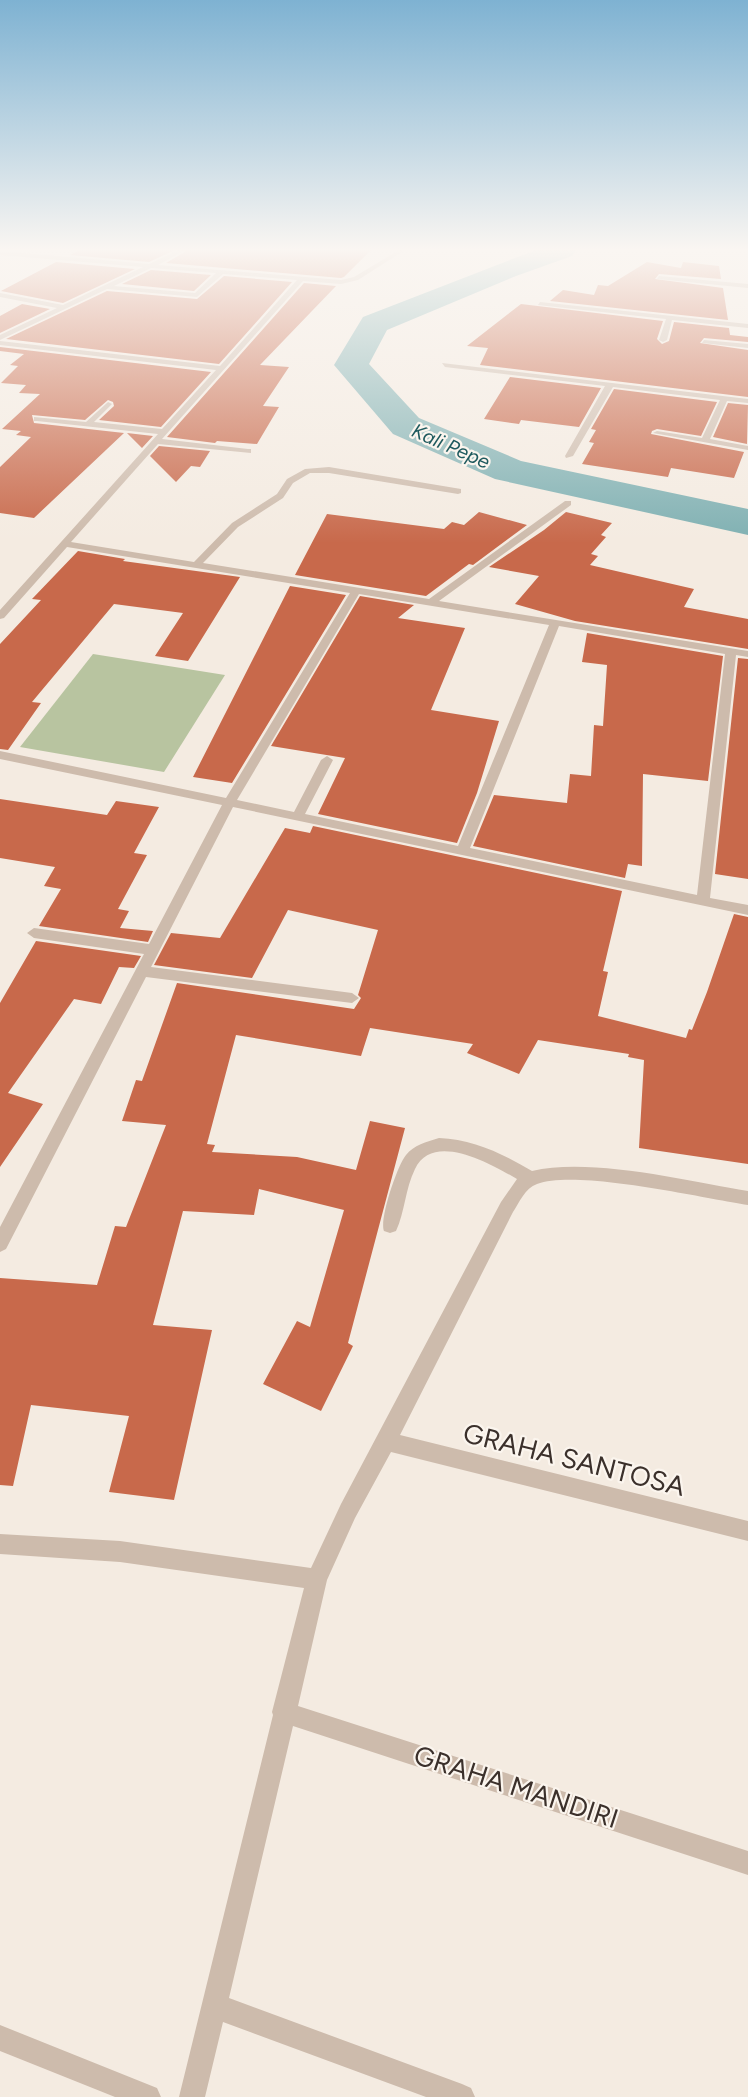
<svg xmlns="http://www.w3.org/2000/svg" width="748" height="2097" font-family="Figtree,sans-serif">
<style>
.green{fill:#b8c4a0}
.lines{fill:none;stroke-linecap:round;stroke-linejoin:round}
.river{fill:#7fb0b2;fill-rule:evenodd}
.building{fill:#c8694b}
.minor{fill:#cdbbac;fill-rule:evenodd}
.labels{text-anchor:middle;stroke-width:4.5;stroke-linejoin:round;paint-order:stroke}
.far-water-label{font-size:20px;font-style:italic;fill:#1f5a5e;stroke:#fbf5ee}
.near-street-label{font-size:27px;fill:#3b302b;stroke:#fbf5ee}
</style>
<rect width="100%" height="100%" fill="#f4ebe1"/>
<path class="green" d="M 93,654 L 225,675 L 164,772 L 20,747 Z"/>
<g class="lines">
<path class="river" d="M 536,250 L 576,250 L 572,256 L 516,276 L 387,330 L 369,364 L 419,418 L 521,461 L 748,509 L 748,535 L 495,479 L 393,434 L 334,365 L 363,317 Z"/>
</g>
<path class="building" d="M 80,250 L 175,250 L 149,262 L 70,255 Z
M 188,250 L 371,250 L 344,277 L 341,278 L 166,263 Z
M 56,262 L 135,269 L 63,303 L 1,291 Z
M 647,262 L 681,268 L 683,262 L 719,266 L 721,279 L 659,274 L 655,279 L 723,288 L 728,320 L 550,301 L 563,290 L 594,295 L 598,285 L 608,286 Z
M 151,270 L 211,275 L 194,291 L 122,284 Z
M 224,276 L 292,282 L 219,364 L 6,339 L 107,291 L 197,299 Z
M 304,283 L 336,286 L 260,365 L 289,367 L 263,406 L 279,407 L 257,444 L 217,441 L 215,443 L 167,437 Z
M 22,304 L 50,309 L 0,333 L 0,316 Z
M 521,304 L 663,321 L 657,339 L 662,344 L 669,341 L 674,322 L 729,328 L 730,335 L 748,337 L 748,342 L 704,338 L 700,343 L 748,350 L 748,397 L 480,365 L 488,348 L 467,346 Z
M 0,347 L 211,372 L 161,427 L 99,420 L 114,406 L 113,402 L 108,400 L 85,420 L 32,415 L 34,423 L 124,433 L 34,518 L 0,513 L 0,467 L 31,437 L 16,435 L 21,431 L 2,429 L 40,394 L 19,393 L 26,385 L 1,383 L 18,366 L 10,365 L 24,354 L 0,351 Z
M 510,377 L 601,388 L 579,427 L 521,420 L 519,424 L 484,419 Z
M 614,389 L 717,402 L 701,436 L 657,429 L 652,431 L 651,434 L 744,452 L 734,478 L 671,468 L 668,477 L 582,464 L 594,443 L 589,442 L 596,430 L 591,429 Z
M 728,403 L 748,405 L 747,444 L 713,437 Z
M 127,433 L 153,436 L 142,448 Z
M 159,446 L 210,451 L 200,467 L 191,466 L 176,482 L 150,456 Z
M 479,512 L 527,525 L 473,565 L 469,564 L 426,596 L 295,575 L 327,514 L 444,529 L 452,522 L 464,525 Z
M 566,512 L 612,523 L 601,535 L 606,537 L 591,554 L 598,556 L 590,565 L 694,589 L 684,607 L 748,619 L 748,649 L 575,621 L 515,604 L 539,576 L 489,567 L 544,530 Z
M 78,551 L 125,559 L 123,561 L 240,577 L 188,661 L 155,656 L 183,613 L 114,604 L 32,702 L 41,703 L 8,750 L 0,749 L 0,644 L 41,600 L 32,599 Z
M 290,586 L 346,595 L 232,783 L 193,777 Z
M 360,596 L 414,605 L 398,618 L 465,628 L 431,710 L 499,721 L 477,793 L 457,843 L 318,814 L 345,758 L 271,746 Z
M 587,633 L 723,656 L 708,781 L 643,774 L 642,866 L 628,864 L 625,878 L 473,846 L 494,795 L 567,803 L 570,774 L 591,776 L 594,725 L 603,726 L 607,665 L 582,662 Z
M 738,658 L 748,659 L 748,879 L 715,874 Z
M 0,799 L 107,815 L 116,801 L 159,807 L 134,853 L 147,855 L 118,909 L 129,911 L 120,928 L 153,931 L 148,942 L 39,926 L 61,889 L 44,886 L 55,867 L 0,858 Z
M 313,826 L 622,891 L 603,971 L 608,972 L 598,1016 L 686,1038 L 689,1029 L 692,1030 L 707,992 L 734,914 L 748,917 L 748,1164 L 639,1148 L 644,1060 L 628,1057 L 629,1054 L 538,1040 L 519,1074 L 467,1053 L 473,1044 L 370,1028 L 361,1056 L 236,1035 L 207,1144 L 215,1145 L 212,1152 L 297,1157 L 356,1170 L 370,1121 L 405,1128 L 348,1343 L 353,1346 L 321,1411 L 263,1384 L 297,1321 L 310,1327 L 344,1210 L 259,1189 L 254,1215 L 183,1211 L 153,1325 L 212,1330 L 174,1500 L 109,1492 L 129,1416 L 31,1405 L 13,1486 L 0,1485 L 0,1278 L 97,1285 L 115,1226 L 126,1227 L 166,1125 L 122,1121 L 136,1080 L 142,1081 L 177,983 L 354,1009 L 361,998 L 358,995 L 378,930 L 288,910 L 252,978 L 154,965 L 171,933 L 220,938 L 285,828 L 310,833 Z
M 36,941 L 141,956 L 134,968 L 119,967 L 101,1004 L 74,999 L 8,1093 L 43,1104 L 0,1167 L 0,1003 Z"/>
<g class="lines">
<path class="minor" d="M 179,250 L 186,250 L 158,265 L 341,280 L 354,277 L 399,250 L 405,250 L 358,280 L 341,284 L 303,281 L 162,439 L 248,449 L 251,449 L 251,453 L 158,444 L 71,542 L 194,562 L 232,523 L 277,494 L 287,479 L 305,469 L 329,467 L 461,489 L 461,493 L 458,494 L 329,473 L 310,473 L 293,483 L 283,498 L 238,527 L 203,563 L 429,599 L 565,501 L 571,501 L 571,505 L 439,601 L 748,651 L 748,657 L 736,655 L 710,898 L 748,905 L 748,915 L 233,807 L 151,967 L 352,993 L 359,998 L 352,1003 L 146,977 L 6,1249 L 0,1252 L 0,1227 L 144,954 L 34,938 L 27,933 L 34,928 L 149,944 L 222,805 L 0,759 L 0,751 L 226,798 L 350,593 L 67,547 L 4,618 L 0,619 L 0,610 L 158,434 L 37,421 L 34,421 L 34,417 L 86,422 L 108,402 L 112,404 L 94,422 L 162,429 L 216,370 L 0,345 L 0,341 L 220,366 L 297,280 L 223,274 L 197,297 L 107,289 L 0,340 L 0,335 L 57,308 L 0,297 L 0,293 L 63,305 L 143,267 L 0,255 L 0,251 L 149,264 ZM 151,268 L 216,273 L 195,293 L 114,286 ZM 359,594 L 549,625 L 458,846 L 305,814 L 333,760 L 327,756 L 321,760 L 294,812 L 237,800 ZM 559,626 L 725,654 L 697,895 L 470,848 Z
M 659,276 L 748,284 L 748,288 L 657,279 Z
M 540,302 L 748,324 L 748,328 L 672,320 L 667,340 L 663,342 L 659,340 L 666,319 L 538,305 Z
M 704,340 L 748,344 L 748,348 L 702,343 Z
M 442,363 L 748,399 L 748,403 L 727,401 L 710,439 L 748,446 L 748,450 L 653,433 L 657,431 L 702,438 L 720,400 L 613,387 L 573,456 L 566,458 L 565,456 L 605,386 L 445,367 Z
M 439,1138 C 473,1139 503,1154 532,1171 C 590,1157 688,1181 748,1191 L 748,1205 C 702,1198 577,1169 537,1184 C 525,1188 519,1203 513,1212 L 400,1435 L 748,1521 L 748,1541 L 391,1452 L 355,1518 L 327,1580 L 298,1706 L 748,1851 L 748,1875 L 293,1726 L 229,1998 L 462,2084 L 471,2088 L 475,2097 L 426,2097 L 223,2022 L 205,2097 L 179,2097 L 273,1715 L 272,1712 L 304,1588 L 120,1562 L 0,1554 L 0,1534 L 120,1541 L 311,1568 L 341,1504 L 501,1202 L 517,1179 C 493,1165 433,1130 415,1169 C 405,1189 405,1212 396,1231 L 390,1233 L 384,1231 C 379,1220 397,1166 406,1155 C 414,1145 426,1142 439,1138 Z
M 0,2025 L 157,2088 L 161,2097 L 115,2097 L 0,2051 Z"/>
</g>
<linearGradient id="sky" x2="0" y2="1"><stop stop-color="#7eb2d2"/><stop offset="0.46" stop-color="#faf6f2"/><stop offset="1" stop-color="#faf6f2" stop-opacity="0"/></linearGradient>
<rect width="748" height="543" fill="url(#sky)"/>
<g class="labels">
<g class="far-water-label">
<text transform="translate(451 446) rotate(24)" y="7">Kali Pepe</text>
</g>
<g class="near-street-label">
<text transform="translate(574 1460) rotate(14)" y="9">GRAHA SANTOSA</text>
<text transform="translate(516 1787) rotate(18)" y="9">GRAHA MANDIRI</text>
</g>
</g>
</svg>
